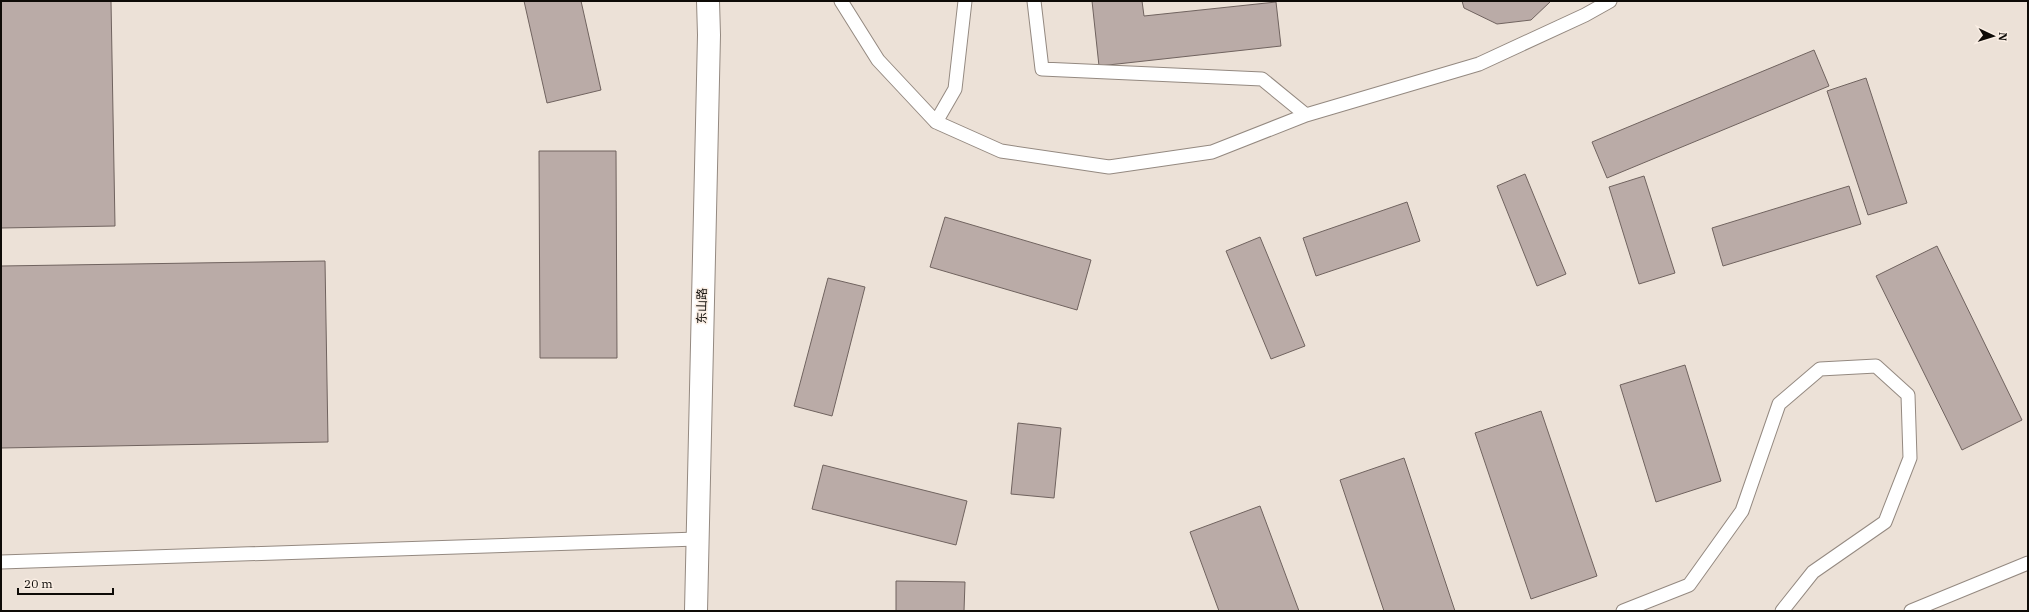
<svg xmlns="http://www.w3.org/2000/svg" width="2029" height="612" font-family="'IBM Plex Serif','Noto Sans SC',serif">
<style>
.building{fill:#baaba7;stroke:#70635f}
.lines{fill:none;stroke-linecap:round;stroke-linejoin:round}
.lane-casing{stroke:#948980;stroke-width:15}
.primary-casing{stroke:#948980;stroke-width:24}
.lane{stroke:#fff;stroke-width:13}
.primary{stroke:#fff;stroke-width:22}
.labels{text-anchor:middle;stroke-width:3;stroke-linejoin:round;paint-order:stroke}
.street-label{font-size:12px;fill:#0e0b07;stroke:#faeee4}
</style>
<rect width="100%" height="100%" fill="#ece1d7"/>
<path class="building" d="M 1,1 L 111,1 L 115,226 L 1,228 Z
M 524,1 L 581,1 L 601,90 L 547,103 Z
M 1092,1 L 1142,1 L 1144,16 L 1276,2 L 1281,46 L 1099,66 Z
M 1462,1 L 1551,1 L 1531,20 L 1497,24 L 1464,8 Z
M 1814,50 L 1829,86 L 1607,178 L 1592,142 Z
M 1866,78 L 1907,203 L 1868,215 L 1827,91 Z
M 539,151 L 616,151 L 617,358 L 540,358 Z
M 1525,174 L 1566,274 L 1537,286 L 1497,186 Z
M 1644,176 L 1675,273 L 1639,284 L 1609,187 Z
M 1849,186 L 1861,224 L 1723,266 L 1712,228 Z
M 1407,202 L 1420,241 L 1316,276 L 1303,238 Z
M 945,217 L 1091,260 L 1077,310 L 930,267 Z
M 1260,237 L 1305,346 L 1271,359 L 1226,251 Z
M 1937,246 L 2022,420 L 1962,450 L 1876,276 Z
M 325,261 L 328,442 L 1,448 L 1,266 Z
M 828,278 L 865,287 L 832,416 L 794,406 Z
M 1685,365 L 1721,481 L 1656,502 L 1620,385 Z
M 1541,411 L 1597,576 L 1531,599 L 1475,433 Z
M 1018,423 L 1061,428 L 1054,498 L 1011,494 Z
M 1404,458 L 1455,611 L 1384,611 L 1340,480 Z
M 823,465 L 967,501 L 956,545 L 812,509 Z
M 1260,506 L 1299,611 L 1219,611 L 1190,532 Z
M 896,581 L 965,582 L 964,611 L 896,611 Z"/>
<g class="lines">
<g class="lane-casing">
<path id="lane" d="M 841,1 L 878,60 L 936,122 L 1001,151 L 1109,167 L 1212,152 L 1306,115 L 1479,64 L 1585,15 L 1610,1
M 1034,1 L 1042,69 L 1262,79 L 1306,115
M 936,122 L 955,89 L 965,1
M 1,562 L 697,539
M 1623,611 L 1689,585 L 1742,511 L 1779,404 L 1820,369 L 1876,366 L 1908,395 L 1910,458 L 1885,522 L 1813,572 L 1782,611
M 1911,611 L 2028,563"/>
</g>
<g class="primary-casing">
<path id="primary" d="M 696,611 L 709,35 L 708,1"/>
</g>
<use href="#lane" class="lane"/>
<use href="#primary" class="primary"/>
</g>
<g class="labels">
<g class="street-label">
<text transform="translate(702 306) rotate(-89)" y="4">东山路</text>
</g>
</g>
<rect width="2029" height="612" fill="none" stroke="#0e0b07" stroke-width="4"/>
<g transform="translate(1993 36) rotate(94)" stroke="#faeee4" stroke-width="3" paint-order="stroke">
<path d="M0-3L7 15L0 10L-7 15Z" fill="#0e0b07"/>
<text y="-6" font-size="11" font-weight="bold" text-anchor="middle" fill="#0e0b07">N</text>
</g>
<path d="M18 588v6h95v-6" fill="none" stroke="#0e0b07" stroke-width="2"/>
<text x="24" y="588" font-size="12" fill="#0e0b07" stroke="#faeee4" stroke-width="3" paint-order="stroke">20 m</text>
</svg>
